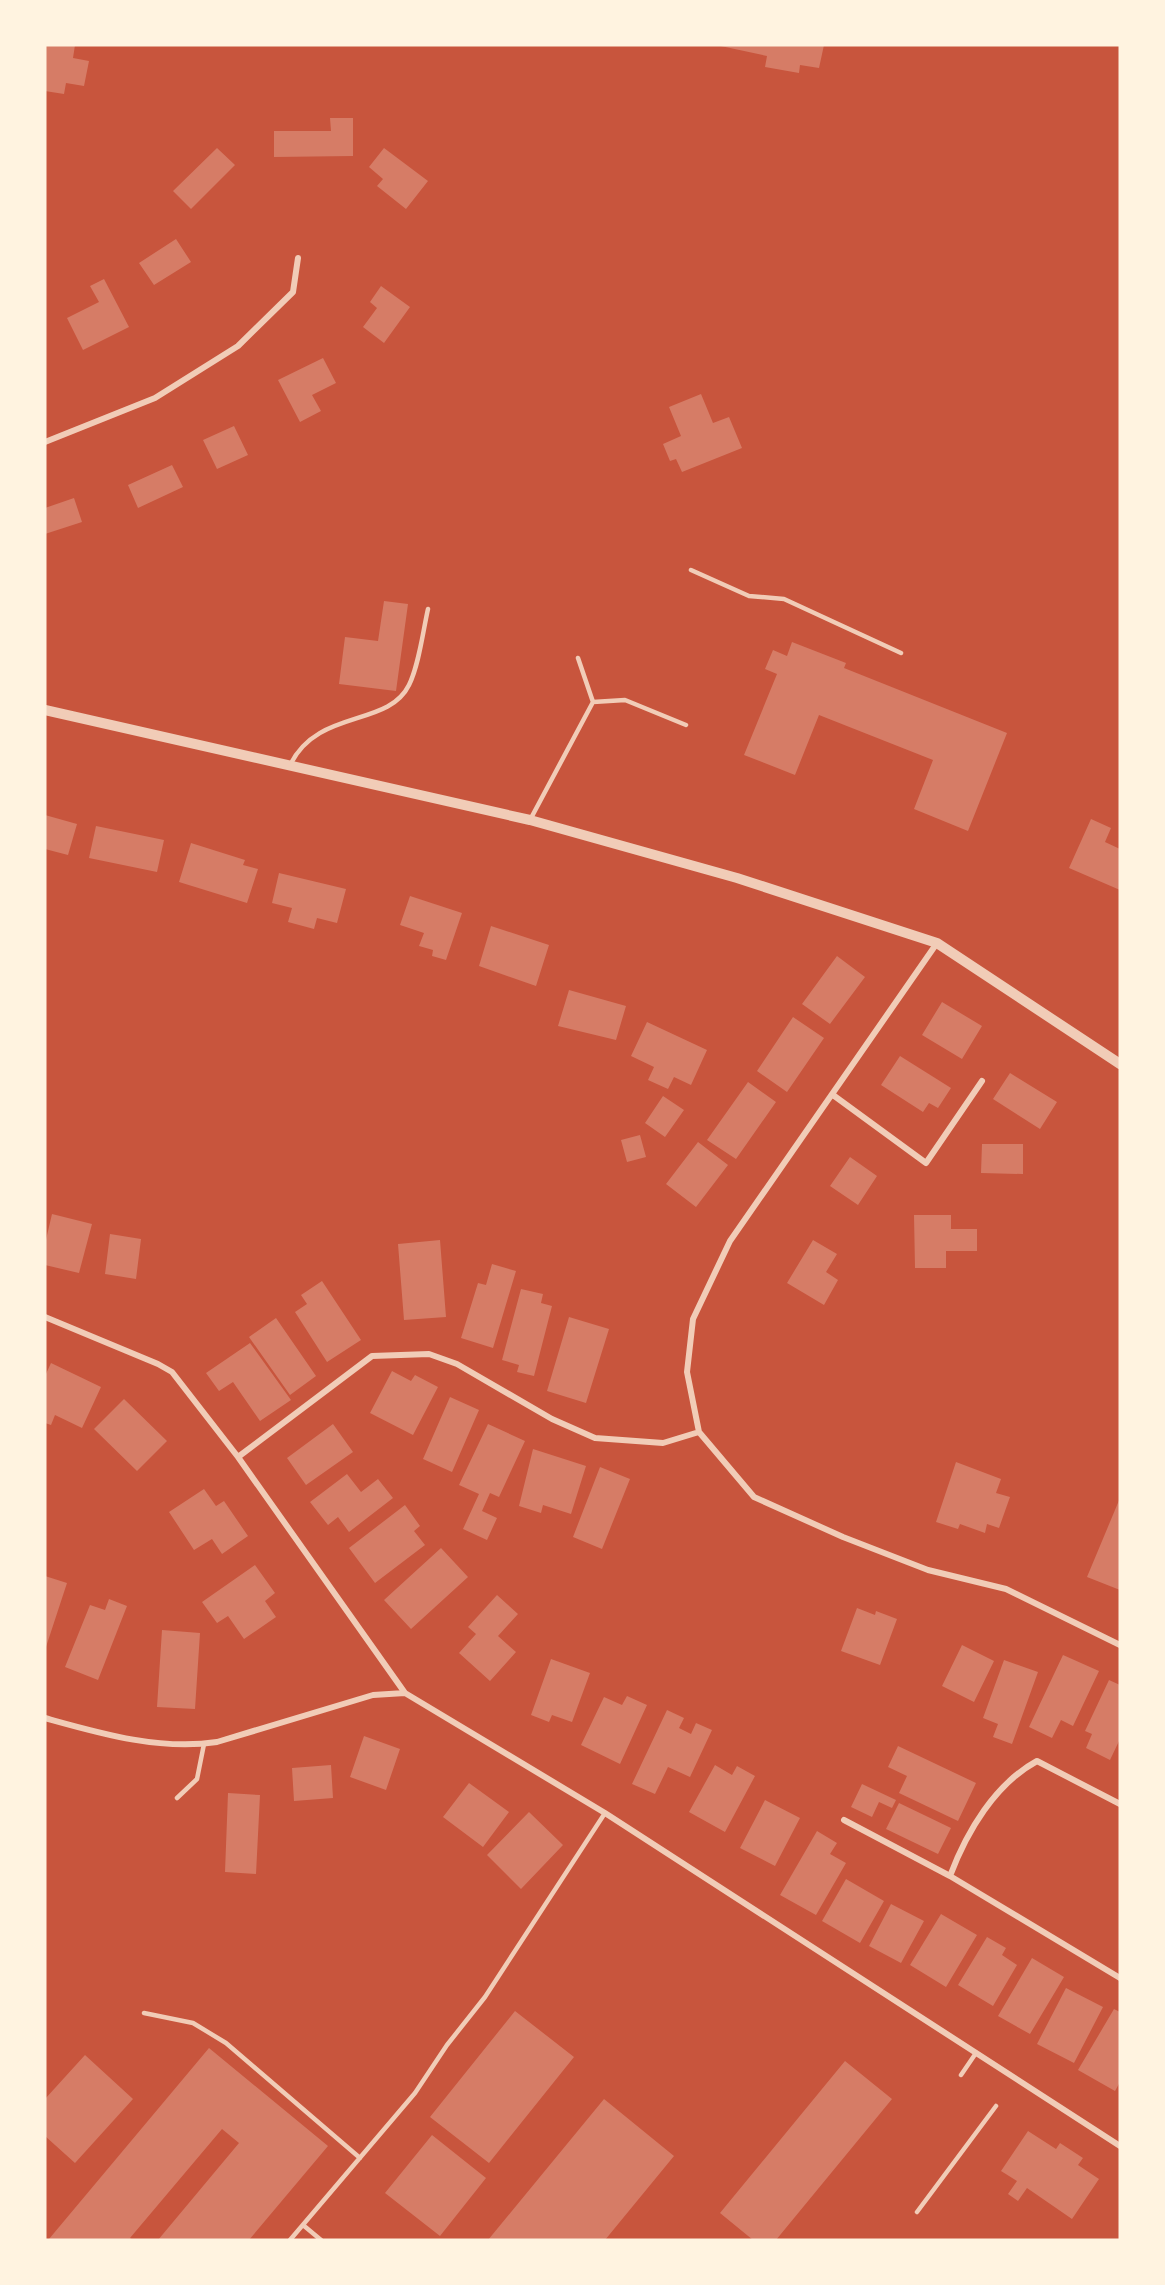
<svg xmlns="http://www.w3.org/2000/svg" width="1165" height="2285" font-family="'Fira Sans Condensed',sans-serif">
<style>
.building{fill:#d67c66}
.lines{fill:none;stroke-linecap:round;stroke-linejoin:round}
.service{stroke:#f1ccb7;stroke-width:4.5}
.minor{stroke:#f1ccb7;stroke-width:6}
.tertiary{stroke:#f1ccb7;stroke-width:10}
</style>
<rect width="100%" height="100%" fill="#c8553d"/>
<path class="building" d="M 46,45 L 75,45 L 73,58 L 89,61 L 84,86 L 66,83 L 64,94 L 45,91 Z
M 716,45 L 824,45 L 819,68 L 800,65 L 799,73 L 765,67 L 767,56 Z
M 330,118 L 353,118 L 353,156 L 274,157 L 274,131 L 331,131 Z
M 217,148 L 235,165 L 191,209 L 173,191 Z
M 384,148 L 428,181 L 406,209 L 377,186 L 383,179 L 369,167 Z
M 176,239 L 191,262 L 154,285 L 139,263 Z
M 104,279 L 129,327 L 83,350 L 67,318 L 99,302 L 90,286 Z
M 381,286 L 410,307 L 384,343 L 363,327 L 377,308 L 370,302 Z
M 323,358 L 336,383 L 312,395 L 321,411 L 300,422 L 278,380 Z
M 701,394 L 713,423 L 729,417 L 742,448 L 682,472 L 676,459 L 670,461 L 663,444 L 681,436 L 669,407 Z
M 234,426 L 248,455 L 217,469 L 203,440 Z
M 172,465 L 183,487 L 138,508 L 128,485 Z
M 74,498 L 82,522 L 45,534 L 45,508 Z
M 384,601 L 408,604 L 396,691 L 339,684 L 345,637 L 378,641 Z
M 792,642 L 846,663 L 844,668 L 1007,733 L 968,831 L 914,809 L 933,760 L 819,715 L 795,775 L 744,755 L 777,674 L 765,669 L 773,650 L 787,656 Z
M 45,815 L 77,824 L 68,855 L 45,849 Z
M 1091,819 L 1111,828 L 1105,842 L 1120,849 L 1120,890 L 1069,868 Z
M 96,826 L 164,840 L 157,872 L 89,858 Z
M 191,843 L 245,860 L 243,865 L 258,869 L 247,903 L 179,882 Z
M 279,873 L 346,889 L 337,923 L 317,918 L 314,929 L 288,922 L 292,908 L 272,903 Z
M 410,896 L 462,913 L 446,960 L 432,956 L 433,950 L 419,946 L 424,933 L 400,925 Z
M 491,926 L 549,945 L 536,986 L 479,966 Z
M 837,956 L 865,977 L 830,1024 L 802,1004 Z
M 569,990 L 626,1006 L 616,1040 L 558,1026 Z
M 942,1002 L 982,1026 L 962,1059 L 922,1035 Z
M 793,1017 L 824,1038 L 787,1092 L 757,1071 Z
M 647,1022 L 707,1050 L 691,1085 L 674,1077 L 668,1089 L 648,1080 L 654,1067 L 631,1056 Z
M 900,1056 L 951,1088 L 938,1108 L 929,1103 L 923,1112 L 881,1085 Z
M 1010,1073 L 1057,1102 L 1040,1129 L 993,1099 Z
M 748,1082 L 776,1102 L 736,1159 L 707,1140 Z
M 663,1096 L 684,1110 L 665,1137 L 645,1123 Z
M 640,1135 L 646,1157 L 627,1162 L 621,1140 Z
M 698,1142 L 728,1165 L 696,1207 L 666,1184 Z
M 982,1144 L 1023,1144 L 1023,1174 L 981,1173 Z
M 850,1157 L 877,1176 L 858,1205 L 830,1186 Z
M 52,1214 L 92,1224 L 79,1273 L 45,1265 L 45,1244 Z
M 914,1215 L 951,1215 L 951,1229 L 977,1229 L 977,1251 L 946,1251 L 946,1268 L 915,1268 Z
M 110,1234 L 141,1239 L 136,1279 L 105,1274 Z
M 440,1240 L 446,1317 L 404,1320 L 398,1244 Z
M 813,1240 L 837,1254 L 826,1272 L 838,1280 L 824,1305 L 787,1283 Z
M 492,1264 L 516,1271 L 493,1348 L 461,1338 L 478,1283 L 486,1285 Z
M 322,1281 L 361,1340 L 327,1362 L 295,1312 L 307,1304 L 301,1295 Z
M 521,1289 L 543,1294 L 541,1303 L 552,1306 L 534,1376 L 517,1372 L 519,1365 L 502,1360 Z
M 569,1317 L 609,1329 L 586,1403 L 547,1391 Z
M 276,1318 L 316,1376 L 290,1395 L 249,1337 Z
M 250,1343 L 291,1400 L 260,1421 L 233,1382 L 219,1391 L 206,1373 Z
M 51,1363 L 101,1387 L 82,1428 L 55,1415 L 51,1425 L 45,1423 L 45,1376 Z
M 392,1371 L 411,1381 L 415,1375 L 438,1387 L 413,1435 L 370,1413 Z
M 450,1397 L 479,1410 L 452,1472 L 423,1459 Z
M 124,1399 L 167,1441 L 137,1471 L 94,1429 Z
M 333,1424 L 353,1452 L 306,1485 L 287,1458 Z
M 488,1424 L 525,1441 L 499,1497 L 490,1493 L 482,1511 L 497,1518 L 487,1540 L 463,1529 L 479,1494 L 459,1485 Z
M 533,1449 L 586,1466 L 571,1514 L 543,1505 L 541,1513 L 519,1506 Z
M 956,1462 L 1001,1479 L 996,1493 L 1010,1497 L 999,1528 L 987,1524 L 985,1533 L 960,1524 L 958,1529 L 936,1522 Z
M 600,1467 L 630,1479 L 602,1549 L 573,1537 Z
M 347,1474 L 361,1492 L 378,1479 L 393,1498 L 349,1532 L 338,1517 L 328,1525 L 310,1502 Z
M 204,1489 L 216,1506 L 224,1501 L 248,1536 L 222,1554 L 212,1539 L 194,1550 L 169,1512 Z
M 1120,1498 L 1120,1590 L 1087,1577 Z
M 405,1505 L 420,1526 L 414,1531 L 425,1545 L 375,1583 L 349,1548 Z
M 441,1548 L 468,1577 L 411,1629 L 384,1600 Z
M 255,1565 L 275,1593 L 265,1601 L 276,1617 L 244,1639 L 228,1616 L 217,1623 L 202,1602 Z
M 45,1576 L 67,1583 L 45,1650 Z
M 497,1595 L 518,1614 L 498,1636 L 516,1652 L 490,1681 L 459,1653 L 476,1634 L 468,1627 Z
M 109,1599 L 127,1606 L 98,1680 L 65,1667 L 90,1605 L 105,1610 Z
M 857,1608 L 875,1615 L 876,1611 L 897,1619 L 880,1665 L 841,1651 Z
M 162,1630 L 200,1633 L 195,1709 L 157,1707 Z
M 962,1645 L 994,1661 L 974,1702 L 942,1686 Z
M 1063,1655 L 1099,1671 L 1073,1726 L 1061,1720 L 1052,1738 L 1029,1727 Z
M 551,1659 L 590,1673 L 572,1722 L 552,1715 L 549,1722 L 531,1715 Z
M 1004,1660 L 1038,1672 L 1012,1744 L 993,1737 L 998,1724 L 983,1718 Z
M 1109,1680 L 1120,1685 L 1120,1739 L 1110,1760 L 1086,1748 L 1092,1734 L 1085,1731 Z
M 627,1696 L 647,1705 L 620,1764 L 581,1745 L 604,1697 L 622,1705 Z
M 667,1710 L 684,1718 L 679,1728 L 691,1734 L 696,1723 L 712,1730 L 690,1777 L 668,1767 L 655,1794 L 632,1784 Z
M 364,1736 L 400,1749 L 386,1790 L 350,1777 Z
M 898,1746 L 976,1783 L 958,1821 L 899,1793 L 907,1776 L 888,1767 Z
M 331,1765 L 333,1798 L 294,1801 L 292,1768 Z
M 715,1765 L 732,1775 L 737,1766 L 755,1776 L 725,1832 L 689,1812 Z
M 469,1783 L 509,1812 L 483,1847 L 443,1817 Z
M 862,1784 L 896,1800 L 892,1808 L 879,1802 L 872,1817 L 851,1807 Z
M 228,1793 L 260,1795 L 256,1874 L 225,1872 Z
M 765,1800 L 800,1818 L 775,1866 L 740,1848 Z
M 899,1803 L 951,1828 L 938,1854 L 886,1829 Z
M 529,1812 L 563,1845 L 521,1889 L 487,1855 Z
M 817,1831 L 837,1843 L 830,1854 L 846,1863 L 816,1915 L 780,1895 Z
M 846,1879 L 884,1901 L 860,1943 L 822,1921 Z
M 891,1904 L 924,1921 L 901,1963 L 869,1946 Z
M 941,1914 L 977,1935 L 946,1987 L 910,1965 Z
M 987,1937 L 1006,1948 L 1002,1955 L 1017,1965 L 993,2006 L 958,1985 Z
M 1032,1958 L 1064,1977 L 1030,2034 L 998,2016 Z
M 1066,1988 L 1103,2007 L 1074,2063 L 1037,2044 Z
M 1114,2009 L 1120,2012 L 1120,2082 L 1115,2091 L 1078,2070 Z
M 515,2011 L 574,2057 L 489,2163 L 430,2117 Z
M 209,2048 L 328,2146 L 249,2240 L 158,2240 L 239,2143 L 222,2129 L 130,2238 L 133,2240 L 49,2239 Z
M 85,2055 L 133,2099 L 75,2163 L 45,2136 L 45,2099 Z
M 845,2061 L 892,2099 L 776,2240 L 753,2240 L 720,2213 Z
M 604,2099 L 674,2156 L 605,2240 L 488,2240 Z
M 1028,2131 L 1056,2149 L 1060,2143 L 1083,2158 L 1078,2165 L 1099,2179 L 1072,2219 L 1027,2188 L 1018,2201 L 1008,2194 L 1017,2181 L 1001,2171 Z
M 432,2135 L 486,2178 L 440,2236 L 385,2193 Z"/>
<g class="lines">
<path class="service" d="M 691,570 L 749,596 L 784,599 L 901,653
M 593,702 L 625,700 L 686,725
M 290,765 C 318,708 388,728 409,685 C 419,665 423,631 428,609
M 530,820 L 593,702 L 578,658
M 177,1798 L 197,1779 L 204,1744
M 144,2013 L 193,2023 L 226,2043 L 360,2158
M 961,2075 L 976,2053
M 917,2212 L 996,2106
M 303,2225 L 321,2240
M 290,2240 L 415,2093 L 447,2045 L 485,1997 L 605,1813"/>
<path class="minor" d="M 45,442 L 155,398 L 238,346 L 293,292 L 298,258
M 937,943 L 730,1241 L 693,1319 L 687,1372 L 699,1432 L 754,1497 L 843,1537 L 928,1570 L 1006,1589 L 1120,1645
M 833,1095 L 926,1163 L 982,1081
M 45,1317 L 158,1364 L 172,1372 L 238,1457 L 405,1693
M 238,1457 L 372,1356 L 429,1354 L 457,1364 L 552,1419 L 595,1438 L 663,1443 L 699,1432
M 45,1718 C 99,1733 160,1751 217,1742 L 373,1695 L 405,1693 L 605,1813 L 1120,2146
M 844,1820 L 950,1876 L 1120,1978
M 950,1876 C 967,1831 995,1784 1037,1761 L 1120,1804"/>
<path class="tertiary" d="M 45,710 L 530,820 L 737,878 L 937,943 L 1120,1064"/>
</g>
<rect width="1165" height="2285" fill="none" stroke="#fff3e0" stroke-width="93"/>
</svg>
